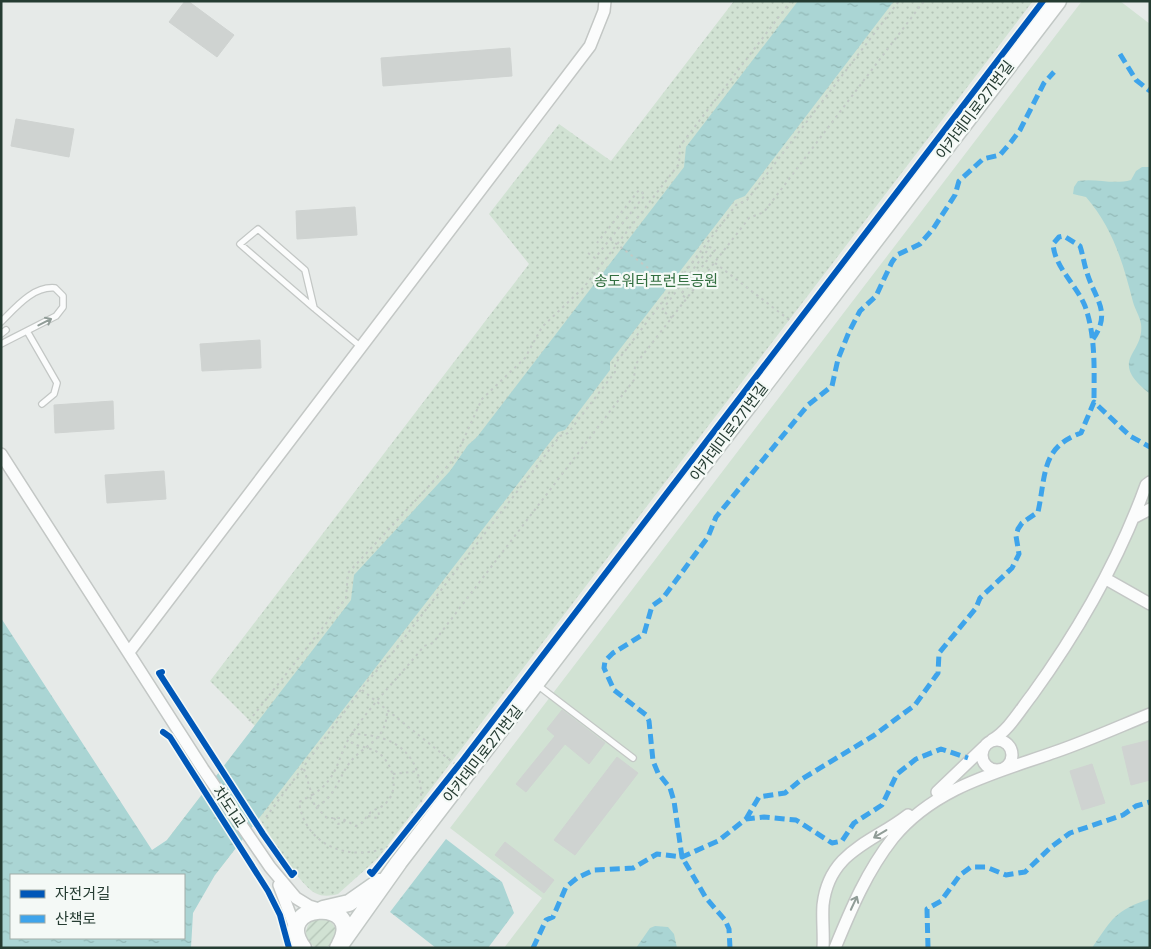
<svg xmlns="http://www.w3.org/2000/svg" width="1151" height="949" font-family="Poppins,'Noto Sans KR',sans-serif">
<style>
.grass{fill:#d1e2d3}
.park{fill:url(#park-dots)}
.garden{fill:url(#garden-furrows)}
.water{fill:url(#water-ripples);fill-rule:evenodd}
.building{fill:#cfd3d1;stroke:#cfd3d1}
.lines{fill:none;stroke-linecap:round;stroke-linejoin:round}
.lane-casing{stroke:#c3c7c5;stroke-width:8}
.street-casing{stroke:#c3c7c5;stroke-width:14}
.secondary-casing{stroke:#c2c8c5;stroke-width:19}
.path{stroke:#c2cac6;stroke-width:2;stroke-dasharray:2.5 4;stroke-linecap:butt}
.lane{stroke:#fbfcfc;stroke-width:5.5}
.street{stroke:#fbfcfc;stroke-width:11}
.secondary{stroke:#fbfcfc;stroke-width:16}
.path-bridge{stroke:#c2cac6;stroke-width:2;stroke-dasharray:2.5 4;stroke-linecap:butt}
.quiet{stroke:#3ea4eb;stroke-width:5;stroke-dasharray:10 5;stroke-linecap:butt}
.cycleway-casing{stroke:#f4f9f6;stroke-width:9}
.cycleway{stroke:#0057b8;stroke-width:6}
.oneway{stroke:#909c97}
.labels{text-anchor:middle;stroke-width:4.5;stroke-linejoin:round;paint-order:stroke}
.street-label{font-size:15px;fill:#253c32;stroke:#f4f9f6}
.park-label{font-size:15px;fill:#326f40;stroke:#f4f9f6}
</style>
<defs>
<pattern id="park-dots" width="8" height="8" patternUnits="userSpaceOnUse" patternTransform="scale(1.25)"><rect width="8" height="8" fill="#d1e2d3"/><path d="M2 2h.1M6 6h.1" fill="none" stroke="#b3c3b6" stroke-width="1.8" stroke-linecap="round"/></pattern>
<pattern id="garden-furrows" width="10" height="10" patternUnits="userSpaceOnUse" patternTransform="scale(1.25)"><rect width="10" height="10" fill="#d1e2d3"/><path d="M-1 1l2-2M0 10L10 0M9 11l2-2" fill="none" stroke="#b3c3b6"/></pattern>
<pattern id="water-ripples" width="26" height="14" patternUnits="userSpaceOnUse" patternTransform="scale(1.25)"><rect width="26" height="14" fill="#aad5d4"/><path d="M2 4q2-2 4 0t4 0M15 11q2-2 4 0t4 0" fill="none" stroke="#92b8b6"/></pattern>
</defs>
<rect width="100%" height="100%" fill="#e6eae8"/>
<path class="grass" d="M 1082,1 L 1120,1 L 1150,24 L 1150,948 L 504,948 L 542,898 L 450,828 Z"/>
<path class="park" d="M 734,1 L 1033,1 L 378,858 L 338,894 C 330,896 323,897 315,893 C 298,883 271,837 259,818 L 215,875 L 167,840 L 255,726 L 210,681 L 529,264 L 489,214 L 559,124 L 611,161 Z"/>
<path class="garden" d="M306 933a15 15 0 1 1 30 0a15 15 0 1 1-30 0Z"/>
<path class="water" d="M 798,1 L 894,1 L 745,196 L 735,200 L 610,362 L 610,370 L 565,430 L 558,432 L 215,875 L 193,913 L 191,948 L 1,948 L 1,618 L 152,850 L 167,840 L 351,600 L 354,575 L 450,471 L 468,445 L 477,437 L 684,167 L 686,147 ZM 11,875 L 184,875 L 184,938 L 11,938 Z
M 1142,167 L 1150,167 L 1150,394 C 1106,359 1145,355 1141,324 C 1140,317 1135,309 1133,302 C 1123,263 1113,228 1086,197 L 1073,194 L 1074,187 L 1078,181 C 1096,178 1113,185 1131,180 L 1136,171 Z
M 446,839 L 502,882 L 514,913 L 488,948 L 436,948 L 390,912 Z
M 1150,899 L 1150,948 L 1092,948 C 1112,919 1115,910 1150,899 Z
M 655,926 L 668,927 L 674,934 L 677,948 L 636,948 L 650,928 Z"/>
<path class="building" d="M 185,1 L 188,1 L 234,35 L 217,57 L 169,22 Z
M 510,48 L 512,76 L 383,86 L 381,58 Z
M 16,119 L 74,129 L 69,157 L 11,146 Z
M 355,207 L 357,235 L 297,239 L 296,211 Z
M 260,340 L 261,368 L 202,371 L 200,344 Z
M 113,401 L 114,429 L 55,433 L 54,405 Z
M 164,471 L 166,499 L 107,503 L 105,475 Z
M 562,710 L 605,743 L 589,764 L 565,744 L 526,792 L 516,784 L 555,736 L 547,729 Z
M 1150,740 L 1150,780 L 1131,785 L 1122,747 Z
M 617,757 L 638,773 L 575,855 L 554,840 Z
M 1092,764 L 1105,803 L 1082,810 L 1070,771 Z
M 505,842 L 554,880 L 544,893 L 495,855 Z"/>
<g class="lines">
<g class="lane-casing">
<path id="lane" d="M 314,308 L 240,244 L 258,229 L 305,270 L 314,308 L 361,347
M 1,322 C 16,307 33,286 55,288 L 63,296 L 63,307 L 56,316 L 1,344
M 27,331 L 57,383 L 54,394 L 42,404
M 1,334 L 6,330
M 536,684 L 633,758"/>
</g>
<g class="street-casing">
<path id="street" d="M 1,454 L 203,769 L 270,867 L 296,898 L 309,906 L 319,909
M 1135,517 L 1150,509
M 1106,579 L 1150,604
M 129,652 L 590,46 L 604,11 L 605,1
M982 755a15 15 0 1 1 30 0a15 15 0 1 1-30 0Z
M 992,740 C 1009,730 1020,710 1032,695 C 1079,630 1119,560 1146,485 L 1150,482
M 937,792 L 984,747
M 279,885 L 296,930
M 823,948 C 824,934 822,920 823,905 C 829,851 872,843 908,815
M 835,948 C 851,909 867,871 893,838 C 935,787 996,773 1055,752 C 1087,741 1118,727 1150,714"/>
</g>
<g class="secondary-casing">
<path id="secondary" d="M 323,909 L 349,903 L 379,882
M 303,948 C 270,902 366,896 340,944
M 338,948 L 399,862 L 1058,1"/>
</g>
<path class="path" d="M 588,253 L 595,258 L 645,195 L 639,190 L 597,243
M 715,263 L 792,322
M 672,318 L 662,310 L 710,247 L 715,250 L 681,294 L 686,298
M 362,690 L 455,764
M 249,721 L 346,598 L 348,573 L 455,458 L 482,399 L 525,358 L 542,327 L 584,287 L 679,164 L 680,146 L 791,1
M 351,734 C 400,734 424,758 421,807
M 304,769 L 312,795 L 299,802 C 305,847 352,863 390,846
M 393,774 L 418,771
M 312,795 C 341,777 336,756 353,732 C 374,701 401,675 424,646 L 433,643 L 634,380 L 635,365 L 749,218 L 764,212 L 924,1
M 310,797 L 316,807 C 334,798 338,780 348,765 C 362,744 387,743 387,710
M 316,807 L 327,818 L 341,818 L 356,826 C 363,824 364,819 370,813 C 374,809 382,808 386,803 C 400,789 393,765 380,754 C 370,746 357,748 348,740
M 368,816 L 377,818 L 379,815 L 378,809
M 266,817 L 366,683 L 394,651 L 560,436 L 568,433 L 615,372 L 615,364 L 736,205 L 747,200 L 899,1
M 334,818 L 338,824 L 345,821"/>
<use href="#lane" class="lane"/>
<use href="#street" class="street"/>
<use href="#secondary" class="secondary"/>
<path class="path-bridge" d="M 610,239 L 677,290"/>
<path class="quiet" d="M 1120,54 L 1136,80 L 1150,91
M 1093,339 C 1112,312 1095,299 1087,273 C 1084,264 1083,255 1080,246 L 1064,236 L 1059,237 L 1053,244 C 1055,268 1076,284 1085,306 C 1096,337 1094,370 1094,402
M 746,819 L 759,797 L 785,793 L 802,779 L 873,736 L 915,705 L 938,673 L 939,653 L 976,608 L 980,598 L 1012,568 L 1019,554 L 1016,536 L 1018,529 L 1022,523 L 1038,512 C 1046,475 1041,447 1081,433 L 1094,402 L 1130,436 L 1150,447
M 533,948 L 546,920 L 553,917 L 566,887 L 577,878 L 594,870 L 633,868 L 657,854 L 682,857 L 718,841 L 746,819 L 764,817 L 796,820 L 832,843 L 842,841 L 854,823 L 882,805 L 897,774 L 916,759 L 941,749 L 968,758
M 730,948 L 729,929 L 725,920 L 706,898 L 682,857 L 674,801 L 670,788 L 658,773 L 653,761 L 649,721 L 646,715 L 614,690 L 604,668 L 605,661 L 613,653 L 644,634 L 652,606 L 663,598 L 708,537 L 716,517 L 808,405 L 832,386 L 838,359 L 849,332 L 860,311 L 876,296 L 892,262 L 897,255 L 920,244 L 933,229 L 955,195 L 959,181 L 983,159 L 1000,155 L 1011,142 L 1020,130 L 1044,83 L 1054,72
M 928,948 L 927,909 L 941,901 L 960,875 L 971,867 L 986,867 L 1006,875 L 1025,872 L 1051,847 L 1070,833 L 1123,815 L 1136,806 L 1150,802"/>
<g class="cycleway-casing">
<path id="cycleway" d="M 162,672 L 159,673 L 263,834 L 292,875 L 294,873
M 163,732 L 170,737 L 268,891 L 280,915 L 289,948
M 370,872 L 372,874 L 462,761 L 1043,1"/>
</g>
<use href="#cycleway" class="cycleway"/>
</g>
<defs><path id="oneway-shaft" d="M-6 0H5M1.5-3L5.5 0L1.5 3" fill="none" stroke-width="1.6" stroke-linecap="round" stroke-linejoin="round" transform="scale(1.25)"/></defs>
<g class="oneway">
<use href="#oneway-shaft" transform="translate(45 322) rotate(-27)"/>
<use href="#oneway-shaft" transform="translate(880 834) rotate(149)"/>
<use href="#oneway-shaft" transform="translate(854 903) rotate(-65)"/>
</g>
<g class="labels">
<g class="street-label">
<text transform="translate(975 110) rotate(-53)" y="5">아카데미로271번길</text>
<text transform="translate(729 432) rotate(-53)" y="5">아카데미로271번길</text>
<text transform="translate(483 754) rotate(-52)" y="5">아카데미로271번길</text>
<text transform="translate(229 807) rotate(56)" y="5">차도1교</text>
</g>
<g class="park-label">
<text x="656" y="286">송도워터프런트공원</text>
</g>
</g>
<rect width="1151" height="949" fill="none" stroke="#253c32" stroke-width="5"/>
<rect x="10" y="874" width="175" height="65" fill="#f4f9f6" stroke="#a1ada8"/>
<rect x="20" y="890" width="25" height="8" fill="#0057b8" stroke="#a1ada8"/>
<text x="55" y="899" font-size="15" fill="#253c32">자전거길</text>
<rect x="20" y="915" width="25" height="8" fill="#3ea4eb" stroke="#a1ada8"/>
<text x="55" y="924" font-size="15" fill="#253c32">산책로</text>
</svg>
